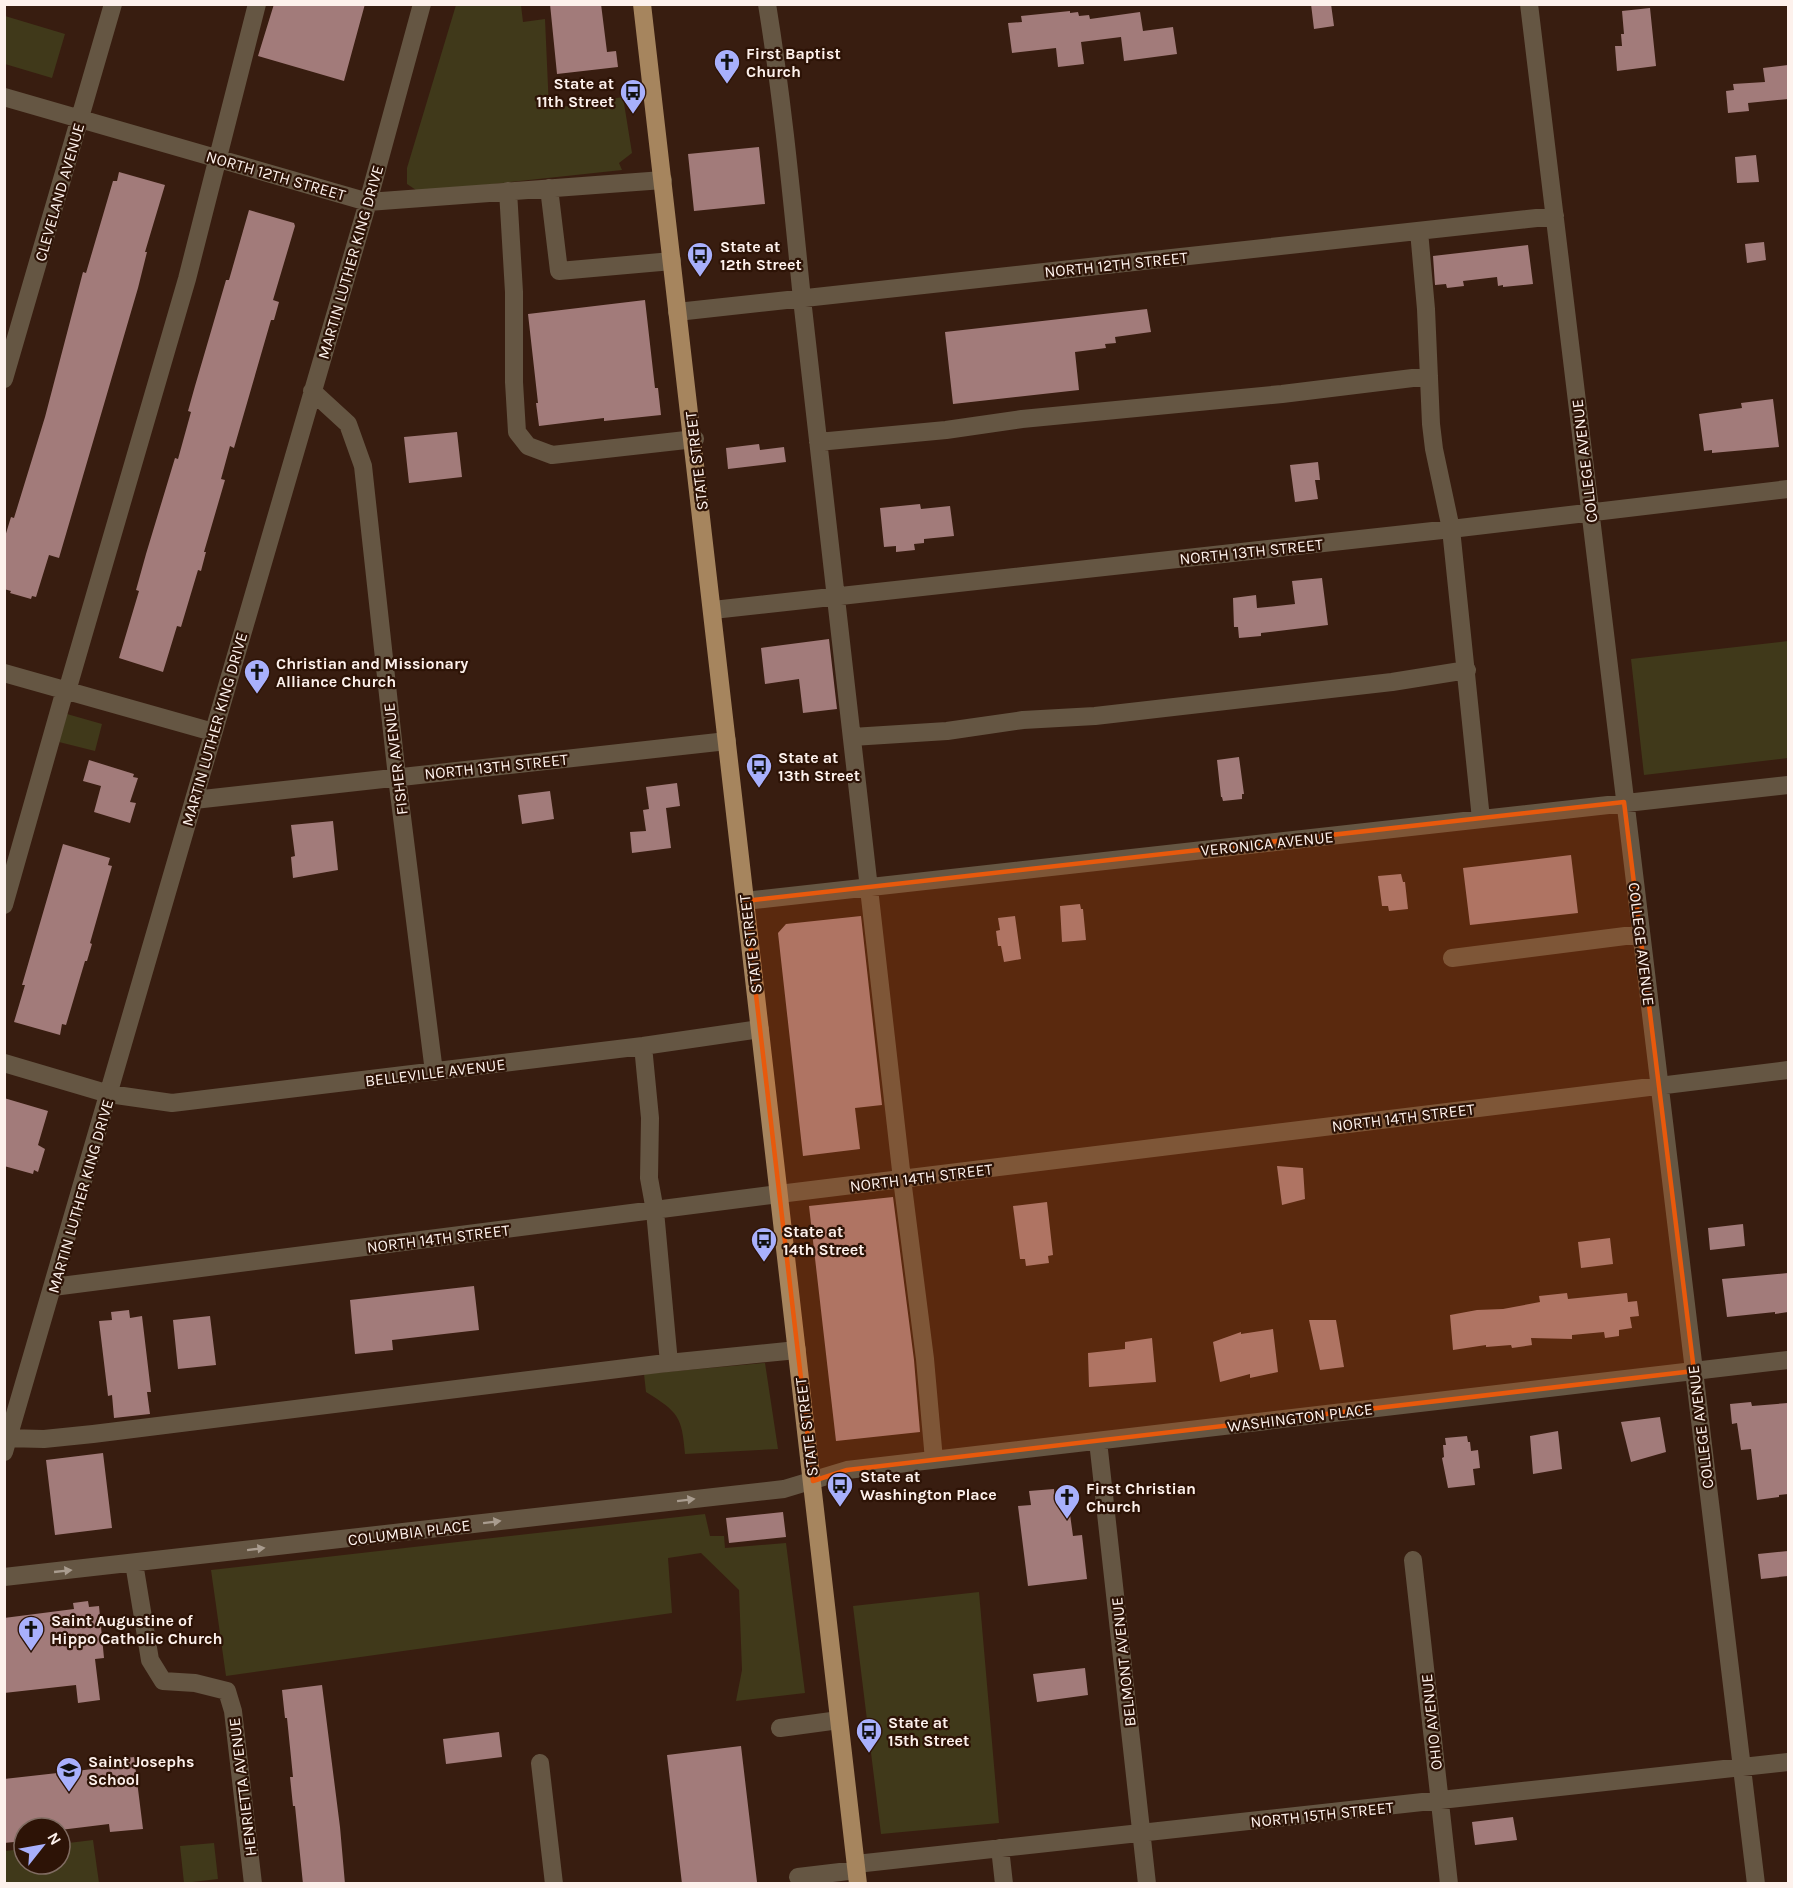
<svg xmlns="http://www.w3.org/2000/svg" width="1793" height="1888" font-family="Karla,sans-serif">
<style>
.green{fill:#40391a}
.building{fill:#a27b7a}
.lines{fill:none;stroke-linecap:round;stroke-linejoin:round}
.minor{stroke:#655643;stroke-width:18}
.major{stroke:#a6855e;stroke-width:18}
.oneway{fill:#a99c8f}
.marked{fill:#e8590c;fill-opacity:0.2;stroke:#e8590c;stroke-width:4.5;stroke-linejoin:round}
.labels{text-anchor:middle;stroke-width:4.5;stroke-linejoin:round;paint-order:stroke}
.poi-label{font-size:16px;font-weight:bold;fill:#fdf1ec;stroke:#2d1306;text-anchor:start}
.street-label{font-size:16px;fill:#fdf1ec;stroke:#2d1306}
</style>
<rect width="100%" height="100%" fill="#381d10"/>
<path class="green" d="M 456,5 L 521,5 L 523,22 L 545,19 L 549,109 L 623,97 L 632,153 L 619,163 L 622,170 L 419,192 L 407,184 L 407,168 Z
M 5,16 L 65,34 L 52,78 L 5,64 Z
M 1788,641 L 1788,758 L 1644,775 L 1631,659 Z
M 67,714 L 102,724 L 95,751 L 59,742 Z
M 765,1363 L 778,1449 L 685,1454 C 682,1416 678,1412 646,1392 L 644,1374 Z
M 705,1514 L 710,1536 L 724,1536 L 725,1548 L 786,1543 L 805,1693 L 736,1701 L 742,1670 L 739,1590 L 701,1553 L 668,1558 L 672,1613 L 226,1676 L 211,1570 Z
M 979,1592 L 999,1823 L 881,1834 L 853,1606 Z
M 93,1840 L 99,1883 L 5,1883 L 5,1851 L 24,1849 L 24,1864 L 60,1864 L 60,1844 Z
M 214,1843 L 218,1879 L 184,1883 L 180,1846 Z"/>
<path class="building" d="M 274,4 L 365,4 L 344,81 L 258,56 Z
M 550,4 L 601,4 L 607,52 L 616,51 L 618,67 L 557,74 Z
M 1311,4 L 1331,4 L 1334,26 L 1314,29 Z
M 1650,8 L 1656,66 L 1617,71 L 1615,46 L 1622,46 L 1621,34 L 1624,34 L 1622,11 Z
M 1070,11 L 1070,13 L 1078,12 L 1079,16 L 1089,15 L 1090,19 L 1140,12 L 1143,31 L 1173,27 L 1177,54 L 1124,61 L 1121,37 L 1081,42 L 1084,64 L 1058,67 L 1056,48 L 1012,53 L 1008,23 L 1022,22 L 1021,16 Z
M 1788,65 L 1788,99 L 1748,103 L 1749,111 L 1728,113 L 1726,91 L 1734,90 L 1733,84 L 1765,82 L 1763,68 Z
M 759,147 L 765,204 L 694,211 L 688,154 Z
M 1756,155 L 1759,182 L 1737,183 L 1735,157 Z
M 119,172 L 165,185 L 145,252 L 147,252 L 138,288 L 59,558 L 49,555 L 36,597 L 32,596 L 31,599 L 10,593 L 11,591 L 4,589 L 4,540 L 11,517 L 14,518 L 45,417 L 83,272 L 86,273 L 113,181 L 117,181 Z
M 249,210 L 294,223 L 295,226 L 273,300 L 279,302 L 274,320 L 271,320 L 234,448 L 230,446 L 221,479 L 225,480 L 204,552 L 206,552 L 201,571 L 198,570 L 181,627 L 177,626 L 163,672 L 119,658 L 139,591 L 136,590 L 146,554 L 175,458 L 178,459 L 191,412 L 188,411 L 195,386 L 226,280 L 229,280 Z
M 1764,242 L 1766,260 L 1747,263 L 1745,244 Z
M 1528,245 L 1533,284 L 1503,287 L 1503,285 L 1498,286 L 1497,277 L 1463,281 L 1464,286 L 1447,288 L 1446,284 L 1435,285 L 1433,256 Z
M 645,300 L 655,388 L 658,388 L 661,415 L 604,421 L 604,418 L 539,426 L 536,403 L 538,403 L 528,314 Z
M 1147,309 L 1151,332 L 1115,337 L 1116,343 L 1105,344 L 1106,348 L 1075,352 L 1079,390 L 953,404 L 945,332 Z
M 1773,399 L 1779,447 L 1712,453 L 1712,450 L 1704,451 L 1699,414 L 1742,408 L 1741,403 Z
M 457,432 L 462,477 L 409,483 L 404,437 Z
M 759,444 L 760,450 L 784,447 L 786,462 L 728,469 L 726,448 Z
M 1318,462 L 1320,480 L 1315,480 L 1318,499 L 1295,502 L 1290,465 Z
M 920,504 L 921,509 L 950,506 L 954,536 L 924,539 L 924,543 L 914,544 L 915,550 L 896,552 L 896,546 L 884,547 L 880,508 Z
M 1322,578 L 1328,625 L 1261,633 L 1261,636 L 1239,638 L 1238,627 L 1234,627 L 1233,598 L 1256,595 L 1257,608 L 1295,604 L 1292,581 Z
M 829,639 L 837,709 L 803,713 L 799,679 L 765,684 L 761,648 Z
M 1239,757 L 1244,794 L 1242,794 L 1242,799 L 1223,801 L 1222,797 L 1221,797 L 1217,760 Z
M 89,760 L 134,774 L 133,777 L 138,778 L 130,802 L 136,803 L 130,823 L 94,812 L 101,786 L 83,781 Z
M 677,783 L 680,806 L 666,808 L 671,848 L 632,853 L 630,832 L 646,831 L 643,810 L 649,809 L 646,787 Z
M 550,791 L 554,819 L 522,824 L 518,795 Z
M 333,821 L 338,870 L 293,878 L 291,857 L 295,856 L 291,825 Z
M 63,844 L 110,858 L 108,865 L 112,866 L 90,943 L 92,944 L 87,961 L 85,961 L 66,1025 L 62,1024 L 60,1035 L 14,1022 L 25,985 L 22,985 Z
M 1571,855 L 1578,913 L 1470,925 L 1463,868 Z
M 1401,874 L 1403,882 L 1405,882 L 1408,909 L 1389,911 L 1388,906 L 1382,906 L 1378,876 Z
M 1080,904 L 1081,909 L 1083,909 L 1086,940 L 1062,942 L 1060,906 Z
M 861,916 L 882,1105 L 855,1108 L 860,1149 L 803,1156 L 778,933 L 786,924 Z
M 1015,916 L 1021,959 L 1004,962 L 1001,946 L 998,946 L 996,931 L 1000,930 L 998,918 Z
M 4,1098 L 48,1111 L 38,1145 L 45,1149 L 38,1172 L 34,1170 L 33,1174 L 4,1166 Z
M 1277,1166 L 1303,1168 L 1305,1199 L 1282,1205 Z
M 893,1197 L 914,1360 L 920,1432 L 836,1441 L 809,1206 Z
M 1047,1202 L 1053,1255 L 1048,1256 L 1049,1263 L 1026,1266 L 1025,1259 L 1020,1259 L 1013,1206 Z
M 1743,1224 L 1745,1246 L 1710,1250 L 1708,1228 Z
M 1610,1238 L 1613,1264 L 1581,1268 L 1578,1242 Z
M 1788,1273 L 1788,1312 L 1775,1314 L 1775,1312 L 1727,1317 L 1722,1279 Z
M 474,1286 L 479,1330 L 392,1340 L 393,1350 L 355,1354 L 350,1300 Z
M 1567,1293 L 1568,1299 L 1627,1293 L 1628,1302 L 1637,1301 L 1639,1316 L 1630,1317 L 1632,1328 L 1619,1330 L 1619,1336 L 1605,1338 L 1604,1332 L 1572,1335 L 1572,1339 L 1531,1338 L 1532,1345 L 1512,1348 L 1511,1345 L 1486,1347 L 1486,1345 L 1453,1350 L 1450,1315 L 1477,1310 L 1503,1309 L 1540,1302 L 1539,1296 Z
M 129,1310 L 130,1318 L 142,1316 L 151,1392 L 147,1392 L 150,1414 L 114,1418 L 112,1395 L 108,1396 L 99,1321 L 112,1320 L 111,1312 Z
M 210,1316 L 216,1365 L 178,1369 L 173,1320 Z
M 1309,1320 L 1336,1320 L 1344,1367 L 1320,1370 Z
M 1273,1329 L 1278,1372 L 1250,1378 L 1250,1374 L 1220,1382 L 1213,1342 L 1241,1332 L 1241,1334 Z
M 1152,1338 L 1156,1382 L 1089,1387 L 1088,1353 L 1125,1349 L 1125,1342 Z
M 1751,1402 L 1752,1406 L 1788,1403 L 1788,1494 L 1779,1495 L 1779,1497 L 1757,1500 L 1751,1449 L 1741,1450 L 1737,1423 L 1732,1424 L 1730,1404 Z
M 1660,1417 L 1666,1452 L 1631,1462 L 1621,1422 Z
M 1558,1431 L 1562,1469 L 1533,1474 L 1530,1436 Z
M 1467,1436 L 1468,1442 L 1470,1442 L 1471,1451 L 1478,1450 L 1480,1468 L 1473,1469 L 1475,1485 L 1448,1488 L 1442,1458 L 1444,1457 L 1443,1445 L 1446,1445 L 1445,1438 Z
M 103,1453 L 112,1528 L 55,1535 L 46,1460 Z
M 1054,1489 L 1055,1501 L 1068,1500 L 1073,1536 L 1082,1535 L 1087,1579 L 1028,1586 L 1018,1506 L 1031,1505 L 1029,1491 Z
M 783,1512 L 786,1537 L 729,1543 L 726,1518 Z
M 1788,1551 L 1788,1576 L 1761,1579 L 1758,1554 Z
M 88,1601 L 89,1607 L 99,1606 L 104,1658 L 95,1659 L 100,1700 L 78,1703 L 76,1685 L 4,1693 L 4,1618 L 74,1609 L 73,1603 Z
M 1085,1668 L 1088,1695 L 1037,1702 L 1033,1674 Z
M 322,1685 L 340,1827 L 345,1884 L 303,1884 L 295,1806 L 293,1806 L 290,1777 L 293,1777 L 287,1718 L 285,1718 L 282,1690 Z
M 499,1732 L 502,1757 L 446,1764 L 443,1739 Z
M 741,1746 L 757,1882 L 682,1884 L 667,1755 Z
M 134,1757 L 143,1829 L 110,1832 L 109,1824 L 60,1830 L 60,1828 L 24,1828 L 24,1841 L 4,1843 L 4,1779 L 111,1767 L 110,1760 Z
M 1513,1817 L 1517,1840 L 1475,1845 L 1472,1822 Z"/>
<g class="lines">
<path class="minor" d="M 767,4 C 783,102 792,200 802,299 L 902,1179 L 925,1359 L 934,1460
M 1529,4 L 1756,1884
M 4,97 L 368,202 L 663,180
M 549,188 L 559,271 L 672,261
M 508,191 L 514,292 L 514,382 L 517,432 L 528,446 L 552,455 L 695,439
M 1419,231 L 1426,309 L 1431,424 L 1434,449 L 1451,529 L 1481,819
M 677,312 L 1555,216
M 4,379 L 113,4
M 312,391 L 348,424 L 363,466 L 397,777 L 434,1072
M 818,442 L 946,430 L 1022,419 L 1282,394 L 1429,376
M 713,610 L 1451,529 L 1788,489
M 4,673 L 213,732
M 67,691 L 187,279 L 257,4
M 852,737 L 947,731 L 1023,720 L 1095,716 L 1392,682 L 1467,670
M 194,800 L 727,741
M 745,901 L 1788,785
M 4,905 L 65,690
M 1452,958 L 1641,934
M 643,1046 L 650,1118 L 649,1178 L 655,1211 L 669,1363
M 4,1063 L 109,1094 L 172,1103 L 643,1046 L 760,1029
M 53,1287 L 779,1194 L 1788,1070
M 4,1438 L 44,1439 L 93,1434 L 658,1364 L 797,1350
M 1098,1441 L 1147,1884
M 4,1452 L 368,202 L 422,4
M 1413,1560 L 1449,1884
M 134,1563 L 150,1660 L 163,1681 L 195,1683 L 227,1691 L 233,1711 L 253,1884
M 4,1577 L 784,1489 L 847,1470 L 1788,1360
M 780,1728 L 839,1720
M 540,1763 L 554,1884
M 1000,1848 L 1004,1884
M 856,1864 L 1788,1762
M 798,1877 L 857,1870"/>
<path class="major" d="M 642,4 C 717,630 787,1257 858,1884"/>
</g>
<defs><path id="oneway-solid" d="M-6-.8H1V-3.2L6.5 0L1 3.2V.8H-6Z" transform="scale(1.5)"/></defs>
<g class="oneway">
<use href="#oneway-solid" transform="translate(686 1500) rotate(-7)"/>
<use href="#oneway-solid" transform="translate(492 1522) rotate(-7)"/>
<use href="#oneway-solid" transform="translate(256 1549) rotate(-7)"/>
<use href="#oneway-solid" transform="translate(63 1571) rotate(-6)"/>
</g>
<path class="marked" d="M 1624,802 L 1694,1371 L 847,1470 L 813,1481 L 745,901 Z"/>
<defs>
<g id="church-pin" transform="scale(1.35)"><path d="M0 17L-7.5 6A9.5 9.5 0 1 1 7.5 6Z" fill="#a8b0fc" stroke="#2d1306"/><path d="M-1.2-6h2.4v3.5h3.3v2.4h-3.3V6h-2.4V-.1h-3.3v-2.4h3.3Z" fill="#111"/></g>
<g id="bus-pin" transform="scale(1.35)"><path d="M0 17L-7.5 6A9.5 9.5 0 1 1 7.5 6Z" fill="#a8b0fc" stroke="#2d1306"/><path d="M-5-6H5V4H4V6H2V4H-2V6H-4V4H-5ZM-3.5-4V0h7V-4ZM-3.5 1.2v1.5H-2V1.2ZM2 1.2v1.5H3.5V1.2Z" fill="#111"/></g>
<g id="school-pin" transform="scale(1.35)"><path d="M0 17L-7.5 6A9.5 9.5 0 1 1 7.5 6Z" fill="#a8b0fc" stroke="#2d1306"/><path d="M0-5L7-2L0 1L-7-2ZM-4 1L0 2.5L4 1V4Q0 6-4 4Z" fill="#111"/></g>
</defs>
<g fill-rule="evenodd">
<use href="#church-pin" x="727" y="62"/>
<use href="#bus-pin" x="633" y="92"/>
<use href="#bus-pin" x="700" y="255"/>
<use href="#church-pin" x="257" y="672"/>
<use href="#bus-pin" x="759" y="766"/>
<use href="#bus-pin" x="764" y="1240"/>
<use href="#bus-pin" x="840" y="1485"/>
<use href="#church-pin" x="1067" y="1497"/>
<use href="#church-pin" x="31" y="1629"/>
<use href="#bus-pin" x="869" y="1731"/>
<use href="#school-pin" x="69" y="1770"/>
</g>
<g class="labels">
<g class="poi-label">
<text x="746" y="59">First Baptist<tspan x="746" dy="18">Church</tspan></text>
<text x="614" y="89" text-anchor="end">State at<tspan x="614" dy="18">11th Street</tspan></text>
<text x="720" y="252">State at<tspan x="720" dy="18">12th Street</tspan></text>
<text x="276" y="669">Christian and Missionary<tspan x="276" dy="18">Alliance Church</tspan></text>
<text x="778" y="763">State at<tspan x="778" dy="18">13th Street</tspan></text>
<text x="783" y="1237">State at<tspan x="783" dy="18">14th Street</tspan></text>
<text x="860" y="1482">State at<tspan x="860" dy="18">Washington Place</tspan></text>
<text x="1086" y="1494">First Christian<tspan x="1086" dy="18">Church</tspan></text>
<text x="51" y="1626">Saint Augustine of<tspan x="51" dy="18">Hippo Catholic Church</tspan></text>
<text x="888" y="1728">State at<tspan x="888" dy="18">15th Street</tspan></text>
<text x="88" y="1767">Saint Josephs<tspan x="88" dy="18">School</tspan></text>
</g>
<g class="street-label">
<text transform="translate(276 175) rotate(16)" y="6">NORTH 12TH STREET</text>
<text transform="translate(59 192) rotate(-74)" y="6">CLEVELAND AVENUE</text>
<text transform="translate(350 262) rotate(-74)" y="6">MARTIN LUTHER KING DRIVE</text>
<text transform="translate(1116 264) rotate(-6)" y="6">NORTH 12TH STREET</text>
<text transform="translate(696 461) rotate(-97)" y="6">STATE STREET</text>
<text transform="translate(1584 461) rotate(-97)" y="6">COLLEGE AVENUE</text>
<text transform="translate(1251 551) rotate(-6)" y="6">NORTH 13TH STREET</text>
<text transform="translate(214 729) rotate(-74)" y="6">MARTIN LUTHER KING DRIVE</text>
<text transform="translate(395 759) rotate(-97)" y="6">FISHER AVENUE</text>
<text transform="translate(496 766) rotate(-6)" y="6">NORTH 13TH STREET</text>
<text transform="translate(1267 843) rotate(-6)" y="6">VERONICA AVENUE</text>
<text transform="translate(750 944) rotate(-97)" y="6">STATE STREET</text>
<text transform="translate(1642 944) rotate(83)" y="6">COLLEGE AVENUE</text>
<text transform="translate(435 1072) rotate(-7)" y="6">BELLEVILLE AVENUE</text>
<text transform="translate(1403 1117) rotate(-7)" y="6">NORTH 14TH STREET</text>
<text transform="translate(921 1177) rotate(-7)" y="6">NORTH 14TH STREET</text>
<text transform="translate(80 1196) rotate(-74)" y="6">MARTIN LUTHER KING DRIVE</text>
<text transform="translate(438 1238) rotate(-7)" y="6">NORTH 14TH STREET</text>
<text transform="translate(1300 1417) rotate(-7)" y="6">WASHINGTON PLACE</text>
<text transform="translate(806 1427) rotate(-97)" y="6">STATE STREET</text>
<text transform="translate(1700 1427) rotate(-97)" y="6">COLLEGE AVENUE</text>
<text transform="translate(409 1532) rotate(-7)" y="6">COLUMBIA PLACE</text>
<text transform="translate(1123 1662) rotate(-96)" y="6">BELMONT AVENUE</text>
<text transform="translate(1431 1722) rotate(-96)" y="6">OHIO AVENUE</text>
<text transform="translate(242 1787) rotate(-97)" y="6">HENRIETTA AVENUE</text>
<text transform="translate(1322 1814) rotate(-6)" y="6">NORTH 15TH STREET</text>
</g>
</g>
<rect width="1793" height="1888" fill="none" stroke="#fdf1ec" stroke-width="12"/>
<g transform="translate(42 1846) rotate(59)"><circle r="28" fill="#2d1306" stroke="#806c62" stroke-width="1.5"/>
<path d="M0-4.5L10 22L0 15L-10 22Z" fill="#a8b0fc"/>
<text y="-9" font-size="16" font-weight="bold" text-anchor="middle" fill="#fdf1ec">N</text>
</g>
</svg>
